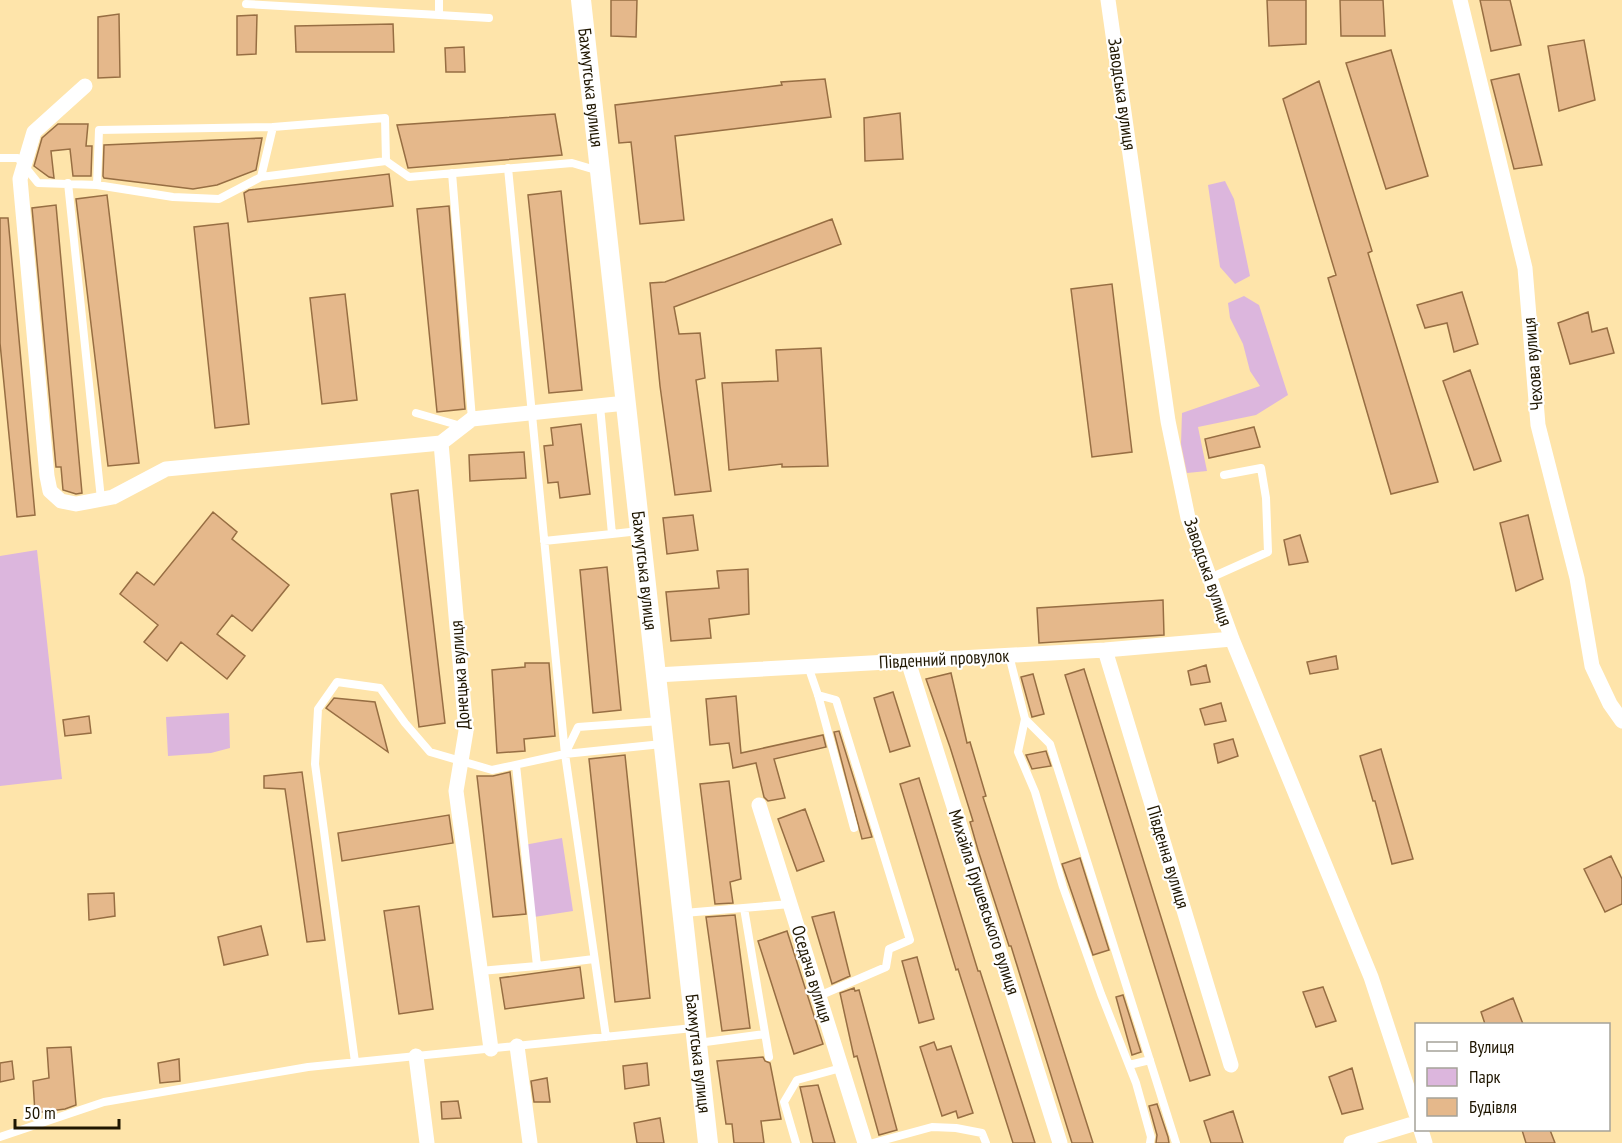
<svg xmlns="http://www.w3.org/2000/svg" width="1622" height="1143" font-family="'PT Sans Narrow',sans-serif">
<style>
.green{fill:#dcb6dd}
.building{fill:#e5b88b;stroke:#976e43;stroke-width:1.5}
.lines{fill:none;stroke-linecap:round;stroke-linejoin:round}
.lane{stroke:#fff;stroke-width:8}
.street{stroke:#fff;stroke-width:15}
.secondary{stroke:#fff;stroke-width:20}
.labels{text-anchor:middle;stroke-width:4.5;stroke-linejoin:round;paint-order:stroke}
.street-label{font-size:18px;fill:#1f1601;stroke:#fff}
</style>
<rect width="100%" height="100%" fill="#fee4aa"/>
<path class="green" d="M 1225,181 L 1234,199 L 1250,276 L 1235,284 L 1220,267 L 1208,185 Z
M 1244,296 L 1259,305 L 1288,395 L 1256,415 L 1198,427 L 1207,471 L 1187,473 L 1181,444 L 1182,413 L 1260,386 L 1250,371 L 1243,344 L 1230,318 L 1228,303 Z
M 37,550 L 62,779 L 0,786 L 0,556 Z
M 229,713 L 230,748 L 211,753 L 168,756 L 166,717 Z
M 562,838 L 573,911 L 534,917 L 524,845 Z"/>
<path class="building" d="M 611,0 L 637,0 L 636,37 L 611,36 Z
M 1267,0 L 1306,0 L 1306,44 L 1269,46 Z
M 1340,0 L 1383,0 L 1385,36 L 1341,36 Z
M 1480,0 L 1510,0 L 1521,45 L 1491,51 Z
M 119,14 L 120,77 L 98,78 L 98,17 Z
M 257,15 L 256,54 L 237,55 L 237,16 Z
M 393,24 L 394,52 L 296,52 L 295,26 Z
M 1584,40 L 1595,100 L 1559,111 L 1548,46 Z
M 464,47 L 465,72 L 446,72 L 445,48 Z
M 1391,50 L 1428,176 L 1386,189 L 1346,63 Z
M 1519,74 L 1542,165 L 1514,169 L 1491,80 Z
M 825,79 L 831,117 L 675,136 L 684,220 L 640,224 L 631,142 L 619,143 L 615,105 L 782,85 L 781,82 Z
M 1319,81 L 1372,251 L 1368,253 L 1438,482 L 1391,494 L 1328,278 L 1336,275 L 1283,99 Z
M 900,113 L 903,159 L 865,161 L 864,118 Z
M 555,114 L 562,155 L 408,168 L 397,125 Z
M 58,124 L 88,124 L 86,146 L 92,146 L 91,176 L 73,176 L 70,149 L 51,151 L 54,178 L 49,177 L 34,166 L 42,138 Z
M 262,138 L 256,170 L 217,185 L 193,189 L 104,178 L 103,176 L 104,145 Z
M 389,174 L 393,206 L 248,222 L 244,193 L 249,190 Z
M 561,191 L 582,390 L 549,393 L 528,195 Z
M 107,195 L 139,463 L 108,466 L 76,199 Z
M 56,205 L 82,493 L 76,494 L 63,490 L 61,467 L 56,467 L 32,208 Z
M 449,206 L 465,409 L 437,412 L 417,209 Z
M 0,218 L 8,218 L 35,515 L 17,517 L 0,343 Z
M 832,219 L 841,244 L 674,307 L 679,334 L 700,333 L 705,378 L 696,380 L 711,491 L 675,495 L 660,386 L 650,283 L 665,282 Z
M 228,223 L 249,424 L 215,428 L 194,227 Z
M 1112,284 L 1132,452 L 1092,457 L 1071,289 Z
M 1462,292 L 1478,344 L 1454,352 L 1447,323 L 1425,328 L 1417,305 Z
M 345,294 L 357,400 L 322,404 L 310,298 Z
M 1588,312 L 1592,332 L 1607,328 L 1614,353 L 1570,364 L 1558,323 Z
M 821,348 L 828,466 L 782,467 L 782,464 L 729,470 L 722,383 L 778,381 L 776,350 Z
M 1470,370 L 1501,461 L 1474,470 L 1443,381 Z
M 581,424 L 590,494 L 560,498 L 558,482 L 548,483 L 544,446 L 553,445 L 551,428 Z
M 1254,427 L 1260,447 L 1209,458 L 1205,439 Z
M 524,452 L 526,478 L 470,481 L 469,455 Z
M 418,490 L 445,723 L 419,727 L 391,494 Z
M 213,512 L 237,532 L 232,539 L 289,585 L 252,631 L 232,615 L 217,634 L 245,656 L 227,679 L 181,642 L 167,661 L 144,642 L 158,625 L 120,594 L 137,572 L 154,585 Z
M 693,515 L 698,550 L 667,554 L 663,518 Z
M 1528,515 L 1543,579 L 1516,591 L 1500,523 Z
M 1300,535 L 1308,562 L 1289,565 L 1284,540 Z
M 607,567 L 621,710 L 593,713 L 580,570 Z
M 748,569 L 749,614 L 709,619 L 711,638 L 671,641 L 666,592 L 719,588 L 717,571 Z
M 1163,600 L 1164,635 L 1039,643 L 1037,608 Z
M 1336,656 L 1338,669 L 1310,674 L 1307,662 Z
M 525,663 L 549,663 L 555,736 L 524,739 L 525,751 L 497,753 L 492,670 L 525,667 Z
M 1206,665 L 1210,682 L 1191,685 L 1188,671 Z
M 1084,669 L 1210,1075 L 1190,1081 L 1065,675 Z
M 951,673 L 967,743 L 970,742 L 986,796 L 983,797 L 1093,1143 L 1072,1143 L 1011,946 L 1009,946 L 978,850 L 970,822 L 973,821 L 950,747 L 926,679 Z
M 1033,674 L 1044,714 L 1032,717 L 1021,677 Z
M 893,692 L 910,746 L 890,752 L 874,698 Z
M 736,696 L 741,753 L 823,735 L 826,747 L 774,759 L 785,798 L 768,801 L 764,797 L 756,763 L 733,768 L 729,743 L 710,745 L 706,699 Z
M 334,698 L 375,702 L 388,752 L 326,708 Z
M 1221,703 L 1226,721 L 1205,725 L 1200,709 Z
M 89,716 L 91,733 L 65,736 L 63,720 Z
M 839,731 L 872,837 L 862,839 L 834,732 Z
M 1233,739 L 1238,756 L 1218,763 L 1214,744 Z
M 1381,749 L 1413,859 L 1392,864 L 1375,801 L 1373,801 L 1360,756 Z
M 1046,751 L 1051,766 L 1032,769 L 1026,755 Z
M 625,755 L 650,998 L 615,1002 L 589,759 Z
M 302,772 L 325,940 L 307,942 L 285,789 L 264,788 L 264,776 Z
M 510,772 L 526,914 L 493,917 L 477,776 L 493,776 Z
M 919,778 L 978,971 L 980,971 L 1035,1143 L 1013,1143 L 958,969 L 956,970 L 900,784 Z
M 729,781 L 741,879 L 730,882 L 733,903 L 715,904 L 700,784 Z
M 805,809 L 824,861 L 797,871 L 778,819 Z
M 449,815 L 453,843 L 342,861 L 338,833 Z
M 1611,856 L 1622,879 L 1622,904 L 1605,912 L 1584,869 Z
M 1080,858 L 1109,950 L 1093,955 L 1062,864 Z
M 114,893 L 115,916 L 89,920 L 88,894 Z
M 419,906 L 433,1009 L 399,1014 L 384,911 Z
M 834,912 L 850,976 L 832,984 L 812,917 Z
M 735,915 L 750,1028 L 722,1031 L 706,917 Z
M 261,926 L 268,955 L 224,965 L 218,937 Z
M 787,931 L 823,1044 L 794,1054 L 758,941 Z
M 917,957 L 934,1019 L 919,1023 L 902,961 Z
M 580,967 L 584,998 L 505,1009 L 500,978 Z
M 1323,987 L 1336,1021 L 1316,1027 L 1303,992 Z
M 854,988 L 855,991 L 859,990 L 897,1130 L 879,1135 L 857,1056 L 854,1057 L 840,993 Z
M 1123,995 L 1141,1052 L 1132,1055 L 1116,997 Z
M 1513,998 L 1523,1024 L 1485,1024 L 1481,1012 Z
M 934,1042 L 937,1050 L 951,1046 L 973,1113 L 958,1118 L 956,1111 L 942,1116 L 920,1047 Z
M 71,1047 L 76,1105 L 65,1109 L 35,1113 L 33,1081 L 49,1078 L 47,1048 Z
M 763,1057 L 765,1061 L 770,1063 L 781,1119 L 761,1121 L 764,1143 L 734,1143 L 732,1124 L 726,1124 L 717,1061 Z
M 179,1059 L 180,1081 L 160,1083 L 158,1063 Z
M 12,1061 L 14,1079 L 0,1082 L 0,1063 Z
M 647,1063 L 649,1085 L 625,1089 L 623,1066 Z
M 1352,1068 L 1363,1109 L 1342,1114 L 1329,1077 Z
M 547,1078 L 550,1102 L 534,1102 L 531,1081 Z
M 818,1085 L 835,1143 L 813,1143 L 800,1087 Z
M 458,1101 L 461,1118 L 442,1119 L 441,1102 Z
M 1157,1104 L 1168,1137 L 1169,1143 L 1156,1143 L 1157,1135 L 1149,1106 Z
M 1233,1111 L 1243,1143 L 1211,1143 L 1204,1121 Z
M 660,1118 L 664,1143 L 637,1143 L 634,1123 Z
M 1522,1130 L 1550,1130 L 1555,1143 L 1526,1143 Z"/>
<g class="lines">
<path class="lane" d="M 439,0 L 439,15 L 489,18
M 246,4 L 439,15
M 0,158 L 18,158 L 38,183 L 97,185 L 173,197 L 219,199 L 261,177 L 273,127
M 508,168 L 565,754 L 606,1037
M 452,173 L 472,419
M 261,177 L 386,161
M 68,183 L 101,499
M 97,185 L 99,130 L 273,127 L 385,118 L 386,161 L 409,177 L 572,163 L 599,171
M 600,406 L 612,534 L 639,531
M 416,413 L 461,426
M 544,541 L 612,534
M 1210,578 L 1268,552 L 1266,498 L 1261,468 L 1224,475
M 1009,655 L 1025,719 L 1018,752 L 1035,792 L 1063,887 L 1101,994 L 1136,1083 L 1151,1137 L 1150,1143
M 808,666 L 818,695 L 854,828
M 818,695 L 836,700 L 910,940 L 889,949 L 886,967 L 819,996
M 1025,719 L 1050,744 L 1176,1143
M 565,754 L 662,744
M 516,765 L 537,966 L 594,959
M 744,908 L 769,1057
M 684,913 L 790,904
M 480,971 L 537,966
M 698,1043 L 765,1034
M 355,1062 L 315,764 L 318,709 L 337,682 L 380,688 L 405,723 L 430,752 L 492,770 L 565,754 L 578,727 L 660,721
M 1129,1065 L 1150,1060
M 0,1137 L 104,1102 L 308,1067 L 693,1028
M 796,1143 L 784,1102 L 797,1080 L 841,1068
M 873,1143 L 932,1127 L 956,1128 L 982,1133 L 986,1143"/>
<path class="street" d="M 1108,0 L 1168,421 L 1188,518 L 1232,639 L 1371,977 L 1416,1114
M 1460,0 L 1525,268 L 1538,425 L 1577,578 L 1592,666 L 1610,704 L 1622,721
M 85,86 L 34,132 L 20,179 L 47,476 L 50,491 L 61,501 L 76,504 L 113,497 L 166,469 L 441,443 L 472,419 L 626,403
M 441,443 L 466,731 L 456,791 L 491,1049
M 1105,650 L 1231,1065
M 908,661 L 1060,1143
M 656,675 L 1105,650 L 1232,639
M 759,805 L 865,1143
M 517,1046 L 530,1143
M 416,1056 L 427,1143
M 1421,1130 L 1425,1143
M 1351,1143 L 1416,1123"/>
<path class="secondary" id="s1" d="M 581,0 L 708,1143"/>
</g>
<g class="labels">
<g class="street-label">
<text dy="6" stroke="none"><textPath href="#s1" startOffset="88">Бахмутська вулиця</textPath></text>
<text transform="translate(1122 94) rotate(82)" y="6">Заводська вулиця</text>
<text transform="translate(1533 364) rotate(-95)" y="6">Чехова вулиця</text>
<text dy="6" stroke="none"><textPath href="#s1" startOffset="574">Бахмутська вулиця</textPath></text>
<text transform="translate(1208 572) rotate(71)" y="6">Заводська вулиця</text>
<text transform="translate(944 659) rotate(-3)" y="6">Південний провулок</text>
<text transform="translate(460 675) rotate(-94)" y="6">Донецька вулиця</text>
<text transform="translate(1168 857) rotate(73)" y="6">Південна вулиця</text>
<text transform="translate(984 902) rotate(72)" y="6">Михайла Грушевського вулиця</text>
<text transform="translate(812 974) rotate(73)" y="6">Оседача вулиця</text>
<text dy="6" stroke="none"><textPath href="#s1" startOffset="1060">Бахмутська вулиця</textPath></text>
</g>
</g>
<rect x="1415" y="1023" width="195" height="108" fill="#ffffff" stroke="#a5a299" stroke-width="1.5"/>
<rect x="1427" y="1042" width="30" height="9" fill="#ffffff" stroke="#a5a299" stroke-width="1.5"/>
<text x="1469" y="1053" font-size="18" fill="#1f1601">Вулиця</text>
<rect x="1427" y="1068" width="30" height="18" fill="#dcb6dd" stroke="#a5a299" stroke-width="1.5"/>
<text x="1469" y="1083" font-size="18" fill="#1f1601">Парк</text>
<rect x="1427" y="1098" width="30" height="18" fill="#e5b88b" stroke="#a5a299" stroke-width="1.5"/>
<text x="1469" y="1113" font-size="18" fill="#1f1601">Будівля</text>
<path d="M15 1119v9h104v-9" fill="none" stroke="#1f1601" stroke-width="3"/>
<text x="24" y="1119" font-size="18" fill="#1f1601" stroke="#ffffff" stroke-width="4.5" paint-order="stroke">50 m</text>
</svg>
